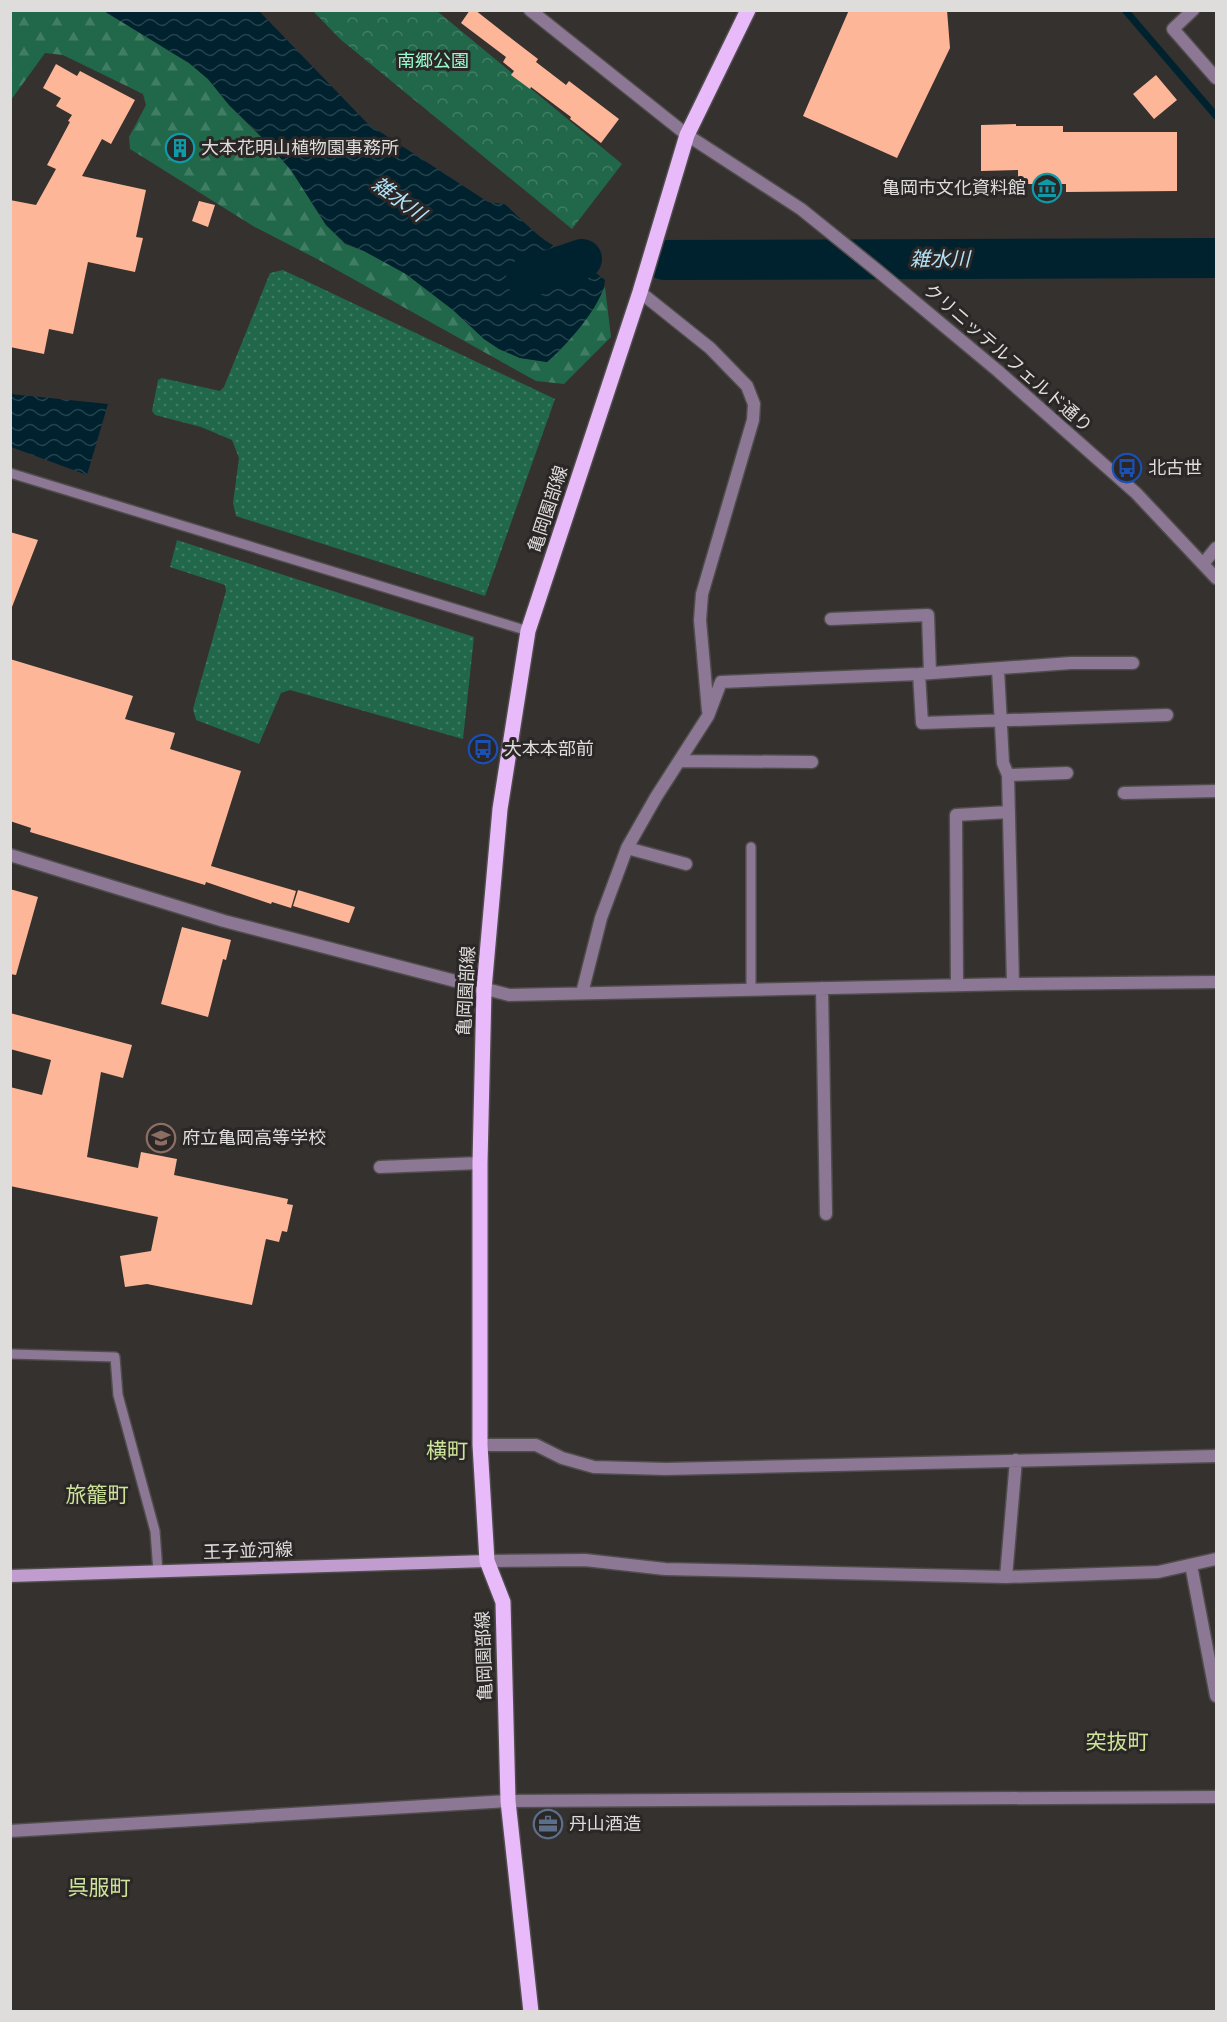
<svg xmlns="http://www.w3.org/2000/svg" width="1227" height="2022" font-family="'Golos Text','Noto Sans JP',sans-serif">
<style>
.forest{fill:url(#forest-firs)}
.park{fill:url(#park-crowns)}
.garden{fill:url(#garden-dots)}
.water{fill:url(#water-waves)}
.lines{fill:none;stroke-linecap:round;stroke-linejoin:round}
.stream{stroke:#00222f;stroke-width:7}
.river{stroke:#00222f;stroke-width:40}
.building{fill:#fdb698}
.service-casing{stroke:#4f4d4b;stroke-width:12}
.minor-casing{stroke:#4f4d4b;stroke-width:15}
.tertiary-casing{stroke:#4f4d4b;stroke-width:15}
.secondary-casing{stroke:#4f4d4b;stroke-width:15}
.primary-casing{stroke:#4f4d4b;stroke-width:18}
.service{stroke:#8c7795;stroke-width:9}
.minor{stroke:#8c7795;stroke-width:12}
.tertiary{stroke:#8c7795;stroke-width:12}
.secondary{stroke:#c09dce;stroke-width:12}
.primary{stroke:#e8bafa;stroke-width:15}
.labels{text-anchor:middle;stroke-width:6;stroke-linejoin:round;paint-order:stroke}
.park-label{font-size:18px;fill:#97fccc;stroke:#2a2726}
.poi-label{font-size:18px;fill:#dfdddc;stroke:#2a2726;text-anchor:start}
.street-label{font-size:18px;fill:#dfdddc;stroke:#2a2726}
.water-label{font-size:20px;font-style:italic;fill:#b2e3f8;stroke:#2a2726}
.quarter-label{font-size:21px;fill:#cde499;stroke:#2a2726}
</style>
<defs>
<pattern id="forest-firs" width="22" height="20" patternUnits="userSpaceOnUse" patternTransform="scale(1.5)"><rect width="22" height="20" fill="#21684a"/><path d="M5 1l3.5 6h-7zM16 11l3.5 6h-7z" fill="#417d64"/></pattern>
<pattern id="park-crowns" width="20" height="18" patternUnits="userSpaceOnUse" patternTransform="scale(1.5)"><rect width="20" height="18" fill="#21684a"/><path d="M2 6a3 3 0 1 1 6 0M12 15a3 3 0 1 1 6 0" fill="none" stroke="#417d64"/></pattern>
<pattern id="garden-dots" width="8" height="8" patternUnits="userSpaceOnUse" patternTransform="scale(1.5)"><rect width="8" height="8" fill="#21684a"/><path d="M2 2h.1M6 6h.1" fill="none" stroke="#417d64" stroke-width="1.8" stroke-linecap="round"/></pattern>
<pattern id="water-waves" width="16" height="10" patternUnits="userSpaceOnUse" patternTransform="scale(1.5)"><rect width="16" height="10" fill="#00222f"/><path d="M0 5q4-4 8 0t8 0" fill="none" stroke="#25424d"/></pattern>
</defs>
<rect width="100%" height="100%" fill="#34312f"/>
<path class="forest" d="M 11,11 L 104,11 L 189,63 L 208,79 L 229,105 L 275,151 L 291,170 L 326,225 L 345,244 L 364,251 L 406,274 L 453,310 L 484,339 L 499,349 L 520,358 L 547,362 C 572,341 588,315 605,287 L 611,337 L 564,384 L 536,381 L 319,260 L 253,226 L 130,149 L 129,137 L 146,105 L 143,94 L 63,55 L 45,53 L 11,100 Z"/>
<path class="park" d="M 313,11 L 437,11 L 622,164 L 572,229 L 340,39 Z"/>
<path class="garden" d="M 283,270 L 555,399 L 485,596 L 236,516 L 233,503 L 239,458 L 232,440 L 201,427 L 155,415 L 152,411 L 158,380 L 162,378 L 220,391 L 224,387 L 270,273 Z
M 177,540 L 474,637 L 463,739 L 290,690 L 281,693 L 259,744 L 196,720 L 193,709 L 226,591 L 225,585 L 170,567 Z"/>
<path class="water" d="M 104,11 L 259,11 L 368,124 L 488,202 L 504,204 L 507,206 C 520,218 532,231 546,241 C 566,254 587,265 605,280 C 604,304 565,347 547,362 L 520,358 L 499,349 L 484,339 L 453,310 L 406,274 L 364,251 L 345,243 L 326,225 L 291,170 L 257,132 L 229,105 L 208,79 L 189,63 Z
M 11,394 L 108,404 L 87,475 L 11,447 Z"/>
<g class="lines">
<path class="stream" d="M 1125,10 L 1216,116"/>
<path class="river" d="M 664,260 L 1216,258
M 526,278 L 582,259"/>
</g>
<path class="building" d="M 470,10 L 475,10 L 512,39 L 538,59 L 536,62 L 566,85 L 569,81 L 619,119 L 601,143 L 570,119 L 571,117 L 531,87 L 530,89 L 511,75 L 514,71 L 503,62 L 506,57 L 461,23 Z
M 849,10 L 947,10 L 950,48 L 897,158 L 803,116 Z
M 56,64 L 77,76 L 80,71 L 135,100 L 111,144 L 102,139 L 82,176 L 146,190 L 136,237 L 143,238 L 135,272 L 88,262 L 73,334 L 49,329 L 44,354 L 10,347 L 10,200 L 36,205 L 56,169 L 47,165 L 70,122 L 68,121 L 72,115 L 56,106 L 61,98 L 43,88 Z
M 1156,75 L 1177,100 L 1154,119 L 1133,94 Z
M 1016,124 L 1016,126 L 1063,126 L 1063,132 L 1177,132 L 1177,191 L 1066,192 L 1066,184 L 1018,184 L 1018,170 L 981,171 L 981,125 Z
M 199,201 L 215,205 L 208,227 L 192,221 Z
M 10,532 L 38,540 L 12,607 L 10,607 Z
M 10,659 L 133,696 L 125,719 L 175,733 L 170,749 L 241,771 L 211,866 L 296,891 L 291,908 L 272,902 L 271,904 L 206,882 L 205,885 L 30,832 L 31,828 L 10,821 Z
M 10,889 L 38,897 L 16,975 L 10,974 Z
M 298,890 L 355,907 L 349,923 L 293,906 Z
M 182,927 L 231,940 L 226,960 L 223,959 L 208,1017 L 161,1004 Z
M 10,1013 L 132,1045 L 123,1078 L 101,1072 L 87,1157 L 138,1168 L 141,1152 L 177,1159 L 174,1175 L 288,1199 L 287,1204 L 293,1205 L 287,1232 L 282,1231 L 279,1242 L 266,1239 L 252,1305 L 147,1284 L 125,1287 L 120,1256 L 151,1251 L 158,1217 L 10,1186 L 10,1087 L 42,1095 L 51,1060 L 10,1049 Z"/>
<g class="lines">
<g class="service-casing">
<path id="service" d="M 10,473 L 528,631
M 751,847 L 751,990
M 10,1354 L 115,1357 L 118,1395 L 155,1531 L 158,1572"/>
</g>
<g class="minor-casing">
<path id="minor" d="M 1193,10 L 1173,29 L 1216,78
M 640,292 L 710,348 L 747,386 L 754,404 L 753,420 L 702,594 L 700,620 L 708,711
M 1203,564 L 1216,548
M 831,619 L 928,615 L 930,673
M 998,669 L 1003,763 L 1008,775 L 1013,984
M 919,674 L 922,723 L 1167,715
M 679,761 L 812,762
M 1008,775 L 1067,773
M 1124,793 L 1216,791
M 627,848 L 686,864
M 10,855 L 224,921 L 509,995 L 1013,984 L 1216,982
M 957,985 L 956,815 L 1009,812
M 822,988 L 826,1214
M 582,993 L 601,918 L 627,848 L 656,797 L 708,716 L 721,682 L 919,674 L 1071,663 L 1133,663
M 380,1167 L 480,1163
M 480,1445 L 536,1445 L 562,1458 L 594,1467 L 666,1469 L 1216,1456
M 487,1561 L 585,1560 L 665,1569 L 1006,1577 L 1158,1572 L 1216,1559
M 1191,1565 L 1216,1696
M 1006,1577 L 1016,1460
M 10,1831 L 508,1801 L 1216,1797"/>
</g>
<g class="tertiary-casing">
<path id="tertiary" d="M 530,10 L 687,135 L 801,209 L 878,271 L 998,371 L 1136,493 L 1216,578"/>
</g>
<g class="secondary-casing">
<path id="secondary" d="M 10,1576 L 487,1561"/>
</g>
<g class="primary-casing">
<path id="primary" d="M 531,2012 L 508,1801 L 503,1602 L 487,1561 L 480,1445 L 480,1163 L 484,989 L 500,809 L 528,631 L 640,292 L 687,135 L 748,10"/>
</g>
<use href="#service" class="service"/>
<use href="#minor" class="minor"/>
<use href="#tertiary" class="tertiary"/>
<use href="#secondary" class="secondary"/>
<use href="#primary" class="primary"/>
</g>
<defs>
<g id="building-ring" transform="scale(1.5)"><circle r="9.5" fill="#2a2726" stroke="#0f9aa8" stroke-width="1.5"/><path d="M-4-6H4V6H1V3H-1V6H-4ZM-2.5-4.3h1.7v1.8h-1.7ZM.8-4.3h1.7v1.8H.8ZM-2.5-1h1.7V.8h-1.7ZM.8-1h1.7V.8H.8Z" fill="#0f9aa8"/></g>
<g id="museum-ring" transform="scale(1.5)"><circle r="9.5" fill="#2a2726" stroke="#0f9aa8" stroke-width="1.5"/><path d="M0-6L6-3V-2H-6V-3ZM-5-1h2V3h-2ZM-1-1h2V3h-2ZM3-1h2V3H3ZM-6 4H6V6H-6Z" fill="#0f9aa8"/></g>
<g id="bus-ring" transform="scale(1.5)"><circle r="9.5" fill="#2a2726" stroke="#1a4fb4" stroke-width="1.5"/><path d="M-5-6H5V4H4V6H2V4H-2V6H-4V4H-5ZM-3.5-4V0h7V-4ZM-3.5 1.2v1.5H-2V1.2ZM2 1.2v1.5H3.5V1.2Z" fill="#1a4fb4"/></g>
<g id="school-ring" transform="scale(1.5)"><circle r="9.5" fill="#2a2726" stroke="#8d6e63" stroke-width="1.5"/><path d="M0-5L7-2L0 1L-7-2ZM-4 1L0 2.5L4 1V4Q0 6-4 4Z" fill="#8d6e63"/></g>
<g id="office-ring" transform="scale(1.5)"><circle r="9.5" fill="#2a2726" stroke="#5c6f8a" stroke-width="1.5"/><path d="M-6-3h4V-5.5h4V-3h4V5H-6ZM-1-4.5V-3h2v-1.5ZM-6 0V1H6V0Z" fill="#5c6f8a"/></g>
</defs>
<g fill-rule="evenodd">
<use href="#building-ring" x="180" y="148"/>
<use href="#museum-ring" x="1047" y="188"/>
<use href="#bus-ring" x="1127" y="468"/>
<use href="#bus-ring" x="483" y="749"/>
<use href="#school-ring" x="161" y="1138"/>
<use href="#office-ring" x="548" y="1824"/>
</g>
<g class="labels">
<g class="park-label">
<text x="433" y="67">南郷公園</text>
</g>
<g class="poi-label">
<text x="201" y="154">大本花明山植物園事務所</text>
<text x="1026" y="194" text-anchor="end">亀岡市文化資料館</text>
<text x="1148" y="474">北古世</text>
<text x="504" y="755">大本本部前</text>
<text x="182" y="1144">府立亀岡高等学校</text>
<text x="569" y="1830">丹山酒造</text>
</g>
<g class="street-label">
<text transform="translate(1008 358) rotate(41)" y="6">クリニッテルフェルド通り</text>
<text transform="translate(548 509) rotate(-72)" y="6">亀岡園部線</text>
<text transform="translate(466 991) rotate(-87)" y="6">亀岡園部線</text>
<text transform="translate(248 1551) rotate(-2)" y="6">王子並河線</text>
<text transform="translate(484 1656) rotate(-92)" y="6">亀岡園部線</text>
</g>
<g class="water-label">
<text transform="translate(399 199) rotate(36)" y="7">雑水川</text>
<text x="940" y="266">雑水川</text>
</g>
<g class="quarter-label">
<text x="447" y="1458">横町</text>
<text x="97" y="1502">旅籠町</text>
<text x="1117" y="1749">突抜町</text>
<text x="99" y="1895">呉服町</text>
</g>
</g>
<rect width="1227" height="2022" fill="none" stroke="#dfdddc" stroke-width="24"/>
</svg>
